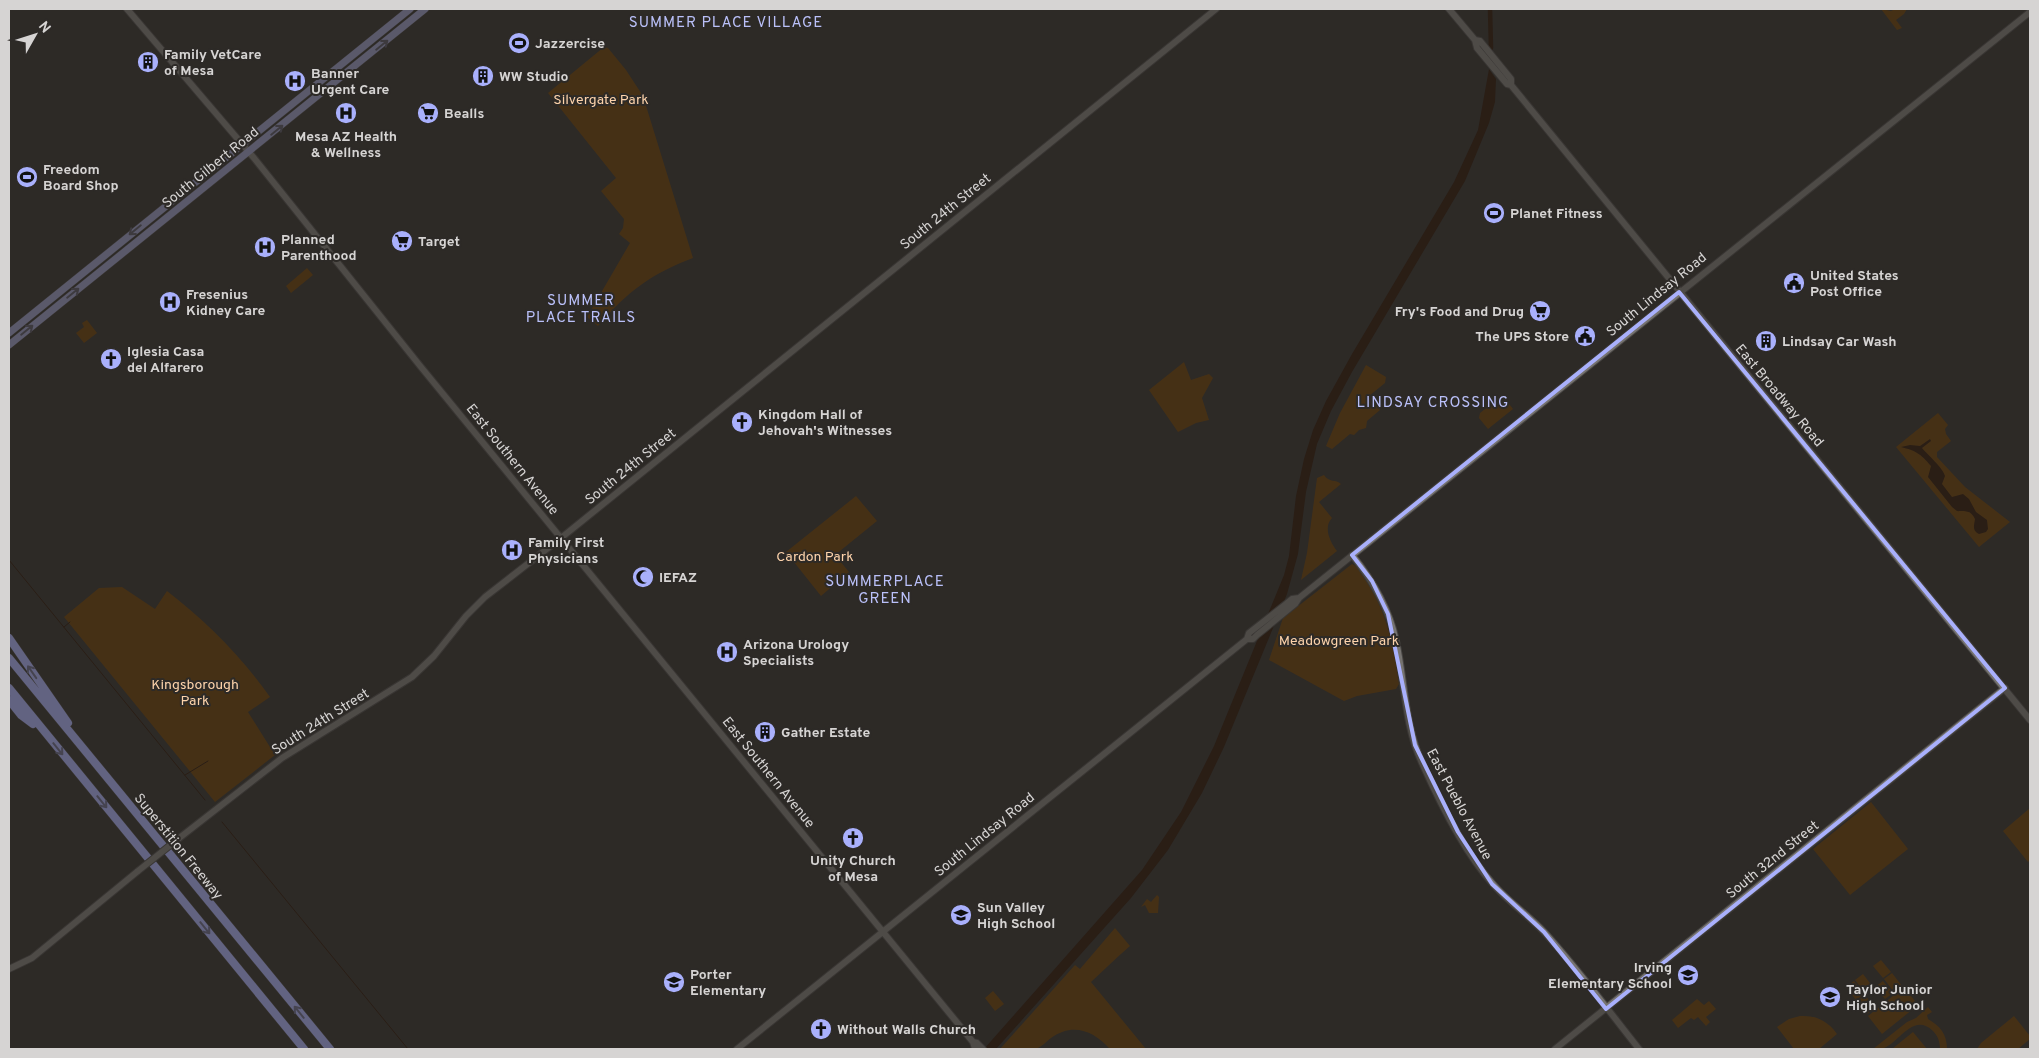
<svg xmlns="http://www.w3.org/2000/svg" width="2039" height="1058" font-family="Overpass,sans-serif">
<style>
.green{fill:#633902}
.water{fill:#261000}
.lines{fill:none;stroke-linecap:round;stroke-linejoin:round}
.stream{stroke:#261000;stroke-width:1}
.canal{stroke:#261000;stroke-width:4.5}
.secondary-casing{stroke:#474543;stroke-width:8}
.primary-casing{stroke:#474543;stroke-width:8}
.highway-casing{stroke:#474543;stroke-width:9}
.secondary{stroke:#767370;stroke-width:6}
.primary{stroke:#9193bd;stroke-width:7}
.highway{stroke:#a3a9f0;stroke-width:8}
.secondary-bridge-casing{stroke:#474543;stroke-width:8;stroke-linecap:butt}
.secondary-bridge{stroke:#767370;stroke-width:6}
.oneway{stroke:#504f5c}
.oneway2{stroke:#626381}
.marked{fill:none;stroke:#a9b0fc;stroke-width:4;stroke-linejoin:round}
.labels{text-anchor:middle;stroke-width:4;stroke-linejoin:round;paint-order:stroke}
.poi-label{font-size:14px;font-weight:bold;fill:#d6d4d3;stroke:#2d2a27;text-anchor:start}
.park-label{font-size:14px;fill:#fdd3ab;stroke:#2d2a27}
.street-label{font-size:14px;fill:#d6d4d3;stroke:#2d2a27}
.neighbourhood-label{font-size:15px;letter-spacing:1px;fill:#bac0f9;stroke:#2d2a27}
</style>
<rect width="100%" height="100%" fill="#2d2a27"/>
<path class="green" d="M 1881,9 L 1891,11 L 1895,9 L 1907,9 L 1904,14 L 1896,20 L 1902,28 L 1897,30 Z
M 604,47 L 608,48 L 626,70 L 643,96 L 693,258 C 651,274 628,291 598,326 L 587,317 L 630,243 L 619,234 L 623,228 L 624,219 L 601,191 L 616,178 L 548,93 Z
M 307,268 L 313,275 L 291,293 L 286,286 Z
M 87,320 L 97,333 L 84,343 L 76,333 L 84,327 L 82,323 Z
M 1184,362 L 1191,380 L 1209,374 L 1213,378 L 1202,398 L 1209,420 L 1196,423 L 1178,432 L 1149,390 Z
M 1366,365 L 1386,377 L 1385,383 L 1369,396 L 1380,410 L 1367,421 L 1366,428 L 1359,430 L 1354,435 L 1350,434 L 1332,449 L 1326,446 L 1340,413 Z
M 1506,400 L 1513,409 L 1488,429 L 1479,418 L 1480,413 L 1495,401 L 1498,406 Z
M 1938,413 L 1948,425 L 1945,429 L 1946,434 L 1951,441 L 1937,452 L 1937,457 L 1965,487 L 2010,522 L 1979,547 L 1896,447 Z
M 1324,475 C 1329,483 1336,479 1341,484 L 1319,502 L 1332,518 C 1323,527 1330,542 1337,551 L 1301,580 L 1307,553 L 1317,478 Z
M 856,496 L 877,521 L 835,555 L 849,572 L 821,596 L 786,552 Z
M 1352,564 C 1359,567 1363,575 1367,581 C 1387,613 1394,647 1399,684 L 1396,689 L 1357,696 L 1344,701 L 1269,660 L 1283,618 Z
M 122,587 L 155,609 L 167,591 C 206,621 241,656 270,697 L 248,712 L 275,755 L 215,802 L 64,617 L 99,588 Z
M 1871,802 L 1908,849 L 1850,895 L 1813,849 Z
M 2030,808 L 2030,860 L 2028,862 L 2003,831 Z
M 1157,895 L 1159,897 L 1158,913 L 1149,913 L 1145,905 L 1141,907 L 1147,899 L 1151,902 Z
M 1115,928 L 1130,946 C 1116,958 1104,970 1091,982 L 1146,1049 L 1110,1049 C 1094,1031 1073,1022 1051,1038 C 1047,1041 1041,1048 1035,1049 C 1025,1051 1011,1049 1000,1049 L 1075,965 L 1080,969 Z
M 1881,960 L 1891,972 L 1883,978 L 1873,966 Z
M 1892,973 L 1902,986 L 1894,992 L 1884,979 Z
M 1863,974 L 1873,987 L 1865,993 L 1855,980 Z
M 1854,981 L 1864,994 L 1856,1000 L 1846,987 Z
M 1883,981 L 1893,993 L 1885,999 L 1875,987 Z
M 1904,987 L 1918,1005 L 1882,1034 L 1868,1016 Z
M 993,991 L 1004,1004 L 995,1011 L 985,998 Z
M 1865,995 L 1875,1008 L 1867,1014 L 1857,1001 Z
M 1697,999 L 1704,1005 L 1709,1001 L 1716,1009 L 1706,1017 L 1710,1022 L 1706,1026 L 1698,1017 L 1694,1020 L 1691,1018 L 1678,1028 L 1672,1020 Z
M 1928,1007 L 1932,1012 L 1927,1015 L 1928,1019 C 1940,1026 1947,1034 1947,1049 L 1940,1049 C 1940,1042 1938,1036 1933,1031 C 1912,1011 1898,1046 1881,1049 C 1879,1050 1876,1049 1873,1049 L 1907,1022 L 1916,1018 Z
M 1800,1016 C 1816,1015 1828,1021 1837,1034 L 1819,1049 L 1794,1049 L 1777,1027 L 1789,1019 Z
M 2014,1016 L 2030,1036 L 2030,1039 L 2018,1049 L 1977,1049 L 1981,1043 Z
M 1913,1032 L 1927,1049 L 1892,1049 Z"/>
<path class="water" d="M 1489,69 L 1496,79 L 1495,102 L 1489,123 L 1465,181 L 1352,372 L 1331,411 L 1317,444 L 1306,492 L 1298,554 L 1287,594 L 1224,747 L 1202,793 L 1168,850 L 1131,898 L 996,1049 L 984,1049 L 1142,870 L 1181,812 L 1214,746 L 1284,575 L 1289,556 L 1296,496 L 1304,459 L 1313,430 L 1326,401 L 1352,354 L 1454,182 L 1478,130 Z
M 1930,439 L 1931,441 L 1922,448 C 1928,455 1943,468 1945,476 L 1942,484 L 1952,497 L 1963,494 L 1969,499 L 1976,512 L 1987,520 L 1988,529 L 1986,532 L 1979,534 C 1972,530 1974,526 1975,519 C 1970,509 1966,512 1957,511 L 1952,507 L 1928,477 L 1931,466 C 1920,453 1916,451 1901,447 L 1910,445 L 1920,446 Z"/>
<g class="lines">
<path class="stream" d="M 9,560 L 205,800
M 64,627 L 70,622
M 185,775 L 208,761
M 222,822 L 408,1049"/>
<path class="canal" d="M 1490,9 L 1491,48"/>
<g class="secondary-casing">
<path id="secondary" d="M 127,9 L 254,158 L 421,367 L 973,1042 L 975,1049
M 1449,9 L 1475,40 L 1477,48 L 1507,84 L 1511,85 L 2030,720
M 1475,40 L 1480,41 L 1511,79 L 1511,85
M 1352,555 C 1373,581 1389,608 1396,641 C 1405,681 1404,725 1422,763 C 1439,801 1464,852 1492,883 C 1507,901 1528,915 1544,932 C 1578,969 1608,1010 1639,1049
M 1247,639 L 1253,639 L 1257,635 L 1295,604 L 1299,598 L 2030,12
M 178,839 L 282,758 L 412,677 L 434,656 L 466,616 L 485,597 L 561,538 L 1216,9
M 9,969 L 32,958 L 138,871
M 973,1042 L 977,1043 L 983,1049
M 737,1049 L 1247,639 L 1249,633 L 1286,604 L 1292,599 L 1299,598
M 1555,1049 L 2005,688"/>
</g>
<g class="primary-casing">
<path id="primary" d="M 9,333 L 410,9
M 9,345 L 425,9"/>
</g>
<g class="highway-casing">
<path id="highway" d="M 9,638 L 68,723
M 9,658 L 330,1049
M 9,688 L 304,1049
M 9,700 L 21,715 L 33,724"/>
</g>
<use href="#secondary" class="secondary"/>
<use href="#primary" class="primary"/>
<use href="#highway" class="highway"/>
<g class="secondary-bridge-casing">
<path id="secondary-bridge" d="M 138,871 L 178,839"/>
</g>
<use href="#secondary-bridge" class="secondary-bridge"/>
</g>
<defs><path id="oneway-shaft" d="M-6 0H5M1.5-3L5.5 0L1.5 3" fill="none" stroke-width="1.6" stroke-linecap="round" stroke-linejoin="round" transform="scale(1.25)"/></defs>
<g class="oneway">
<use href="#oneway-shaft" transform="translate(382 45) rotate(-39)"/>
<use href="#oneway-shaft" transform="translate(277 130) rotate(-39)"/>
<use href="#oneway-shaft" transform="translate(135 230) rotate(141)"/>
<use href="#oneway-shaft" transform="translate(73 293) rotate(-39)"/>
<use href="#oneway-shaft" transform="translate(27 330) rotate(-39)"/>
</g>
<g class="oneway2">
<use href="#oneway-shaft" transform="translate(32 672) rotate(-125)"/>
<use href="#oneway-shaft" transform="translate(58 749) rotate(51)"/>
<use href="#oneway-shaft" transform="translate(102 802) rotate(51)"/>
<use href="#oneway-shaft" transform="translate(205 928) rotate(51)"/>
<use href="#oneway-shaft" transform="translate(299 1012) rotate(-129)"/>
</g>
<path d="M0 0H2039V1058H0ZM 1679,292 L 2005,688 L 1606,1009 L 1544,932 L 1492,884 L 1458,832 L 1415,745 L 1388,614 L 1372,581 L 1352,555 Z" fill="#2d2a27" fill-opacity=".55" fill-rule="evenodd"/>
<path class="marked" d="M 1679,292 L 2005,688 L 1606,1009 L 1544,932 L 1492,884 L 1458,832 L 1415,745 L 1388,614 L 1372,581 L 1352,555 Z"/>
<defs>
<g id="stadium-disc" transform="scale(1.125)"><circle r="9.5" fill="#a9b0fc" stroke="#2d2a27"/><path d="M0-5a6.5 5 0 1 0 0 10a6.5 5 0 1 0 0-10ZM-3.5-1.8h7v3.6h-7Z" fill="#111"/></g>
<g id="building-disc" transform="scale(1.125)"><circle r="9.5" fill="#a9b0fc" stroke="#2d2a27"/><path d="M-4-6H4V6H1V3H-1V6H-4ZM-2.5-4.3h1.7v1.8h-1.7ZM.8-4.3h1.7v1.8H.8ZM-2.5-1h1.7V.8h-1.7ZM.8-1h1.7V.8H.8Z" fill="#111"/></g>
<g id="hospital-disc" transform="scale(1.125)"><circle r="9.5" fill="#a9b0fc" stroke="#2d2a27"/><path d="M-5-5h3v3.5h4V-5h3V5h-3V1.5h-4V5h-3Z" fill="#111"/></g>
<g id="supermarket-disc" transform="scale(1.125)"><circle r="9.5" fill="#a9b0fc" stroke="#2d2a27"/><path d="M-6-5.5h2.5l.6 2H6L4.5 2H-2.5L-4.4-4H-6ZM-1.5 3.2a1.3 1.3 0 1 0 .1 0ZM3 3.2a1.3 1.3 0 1 0 .1 0Z" fill="#111"/></g>
<g id="civic-disc" transform="scale(1.125)"><circle r="9.5" fill="#a9b0fc" stroke="#2d2a27"/><path d="M-.6-6.5H3V-4.5H.6V-3L4-1V1h2V6H-6V1h2V-1L-.6-3ZM-1.2 2.5V6h2.4V2.5Z" fill="#111"/></g>
<g id="church-disc" transform="scale(1.125)"><circle r="9.5" fill="#a9b0fc" stroke="#2d2a27"/><path d="M-1.2-6h2.4v3.5h3.3v2.4h-3.3V6h-2.4V-.1h-3.3v-2.4h3.3Z" fill="#111"/></g>
<g id="mosque-disc" transform="scale(1.125)"><circle r="9.5" fill="#a9b0fc" stroke="#2d2a27"/><path d="M3.5-4.9A6 6 0 1 0 3.5 4.9A5 5 0 1 1 3.5-4.9Z" fill="#111"/></g>
<g id="school-disc" transform="scale(1.125)"><circle r="9.5" fill="#a9b0fc" stroke="#2d2a27"/><path d="M0-5L7-2L0 1L-7-2ZM-4 1L0 2.5L4 1V4Q0 6-4 4Z" fill="#111"/></g>
</defs>
<g fill-rule="evenodd">
<use href="#stadium-disc" x="519" y="43"/>
<use href="#building-disc" x="148" y="62"/>
<use href="#building-disc" x="483" y="76"/>
<use href="#hospital-disc" x="295" y="81"/>
<use href="#hospital-disc" x="346" y="113"/>
<use href="#supermarket-disc" x="428" y="113"/>
<use href="#stadium-disc" x="27" y="177"/>
<use href="#stadium-disc" x="1494" y="213"/>
<use href="#supermarket-disc" x="402" y="241"/>
<use href="#hospital-disc" x="265" y="247"/>
<use href="#civic-disc" x="1794" y="283"/>
<use href="#hospital-disc" x="170" y="302"/>
<use href="#supermarket-disc" x="1540" y="311"/>
<use href="#civic-disc" x="1585" y="336"/>
<use href="#building-disc" x="1766" y="341"/>
<use href="#church-disc" x="111" y="359"/>
<use href="#church-disc" x="742" y="422"/>
<use href="#hospital-disc" x="512" y="550"/>
<use href="#mosque-disc" x="643" y="577"/>
<use href="#hospital-disc" x="727" y="652"/>
<use href="#building-disc" x="765" y="732"/>
<use href="#church-disc" x="853" y="838"/>
<use href="#school-disc" x="961" y="915"/>
<use href="#school-disc" x="1688" y="975"/>
<use href="#school-disc" x="674" y="982"/>
<use href="#school-disc" x="1830" y="997"/>
<use href="#church-disc" x="821" y="1029"/>
</g>
<g class="labels">
<g class="poi-label">
<text x="535" y="48">Jazzercise</text>
<text x="164" y="59">Family VetCare<tspan x="164" dy="16">of Mesa</tspan></text>
<text x="311" y="78">Banner<tspan x="311" dy="16">Urgent Care</tspan></text>
<text x="499" y="81">WW Studio</text>
<text x="444" y="118">Bealls</text>
<text x="346" y="141" text-anchor="middle">Mesa AZ Health<tspan x="346" dy="16">&amp; Wellness</tspan></text>
<text x="43" y="174">Freedom<tspan x="43" dy="16">Board Shop</tspan></text>
<text x="1510" y="218">Planet Fitness</text>
<text x="281" y="244">Planned<tspan x="281" dy="16">Parenthood</tspan></text>
<text x="418" y="246">Target</text>
<text x="1810" y="280">United States<tspan x="1810" dy="16">Post Office</tspan></text>
<text x="186" y="299">Fresenius<tspan x="186" dy="16">Kidney Care</tspan></text>
<text x="1524" y="316" text-anchor="end">Fry's Food and Drug</text>
<text x="1569" y="341" text-anchor="end">The UPS Store</text>
<text x="1782" y="346">Lindsay Car Wash</text>
<text x="127" y="356">Iglesia Casa<tspan x="127" dy="16">del Alfarero</tspan></text>
<text x="758" y="419">Kingdom Hall of<tspan x="758" dy="16">Jehovah's Witnesses</tspan></text>
<text x="528" y="547">Family First<tspan x="528" dy="16">Physicians</tspan></text>
<text x="659" y="582">IEFAZ</text>
<text x="743" y="649">Arizona Urology<tspan x="743" dy="16">Specialists</tspan></text>
<text x="781" y="737">Gather Estate</text>
<text x="853" y="865" text-anchor="middle">Unity Church<tspan x="853" dy="16">of Mesa</tspan></text>
<text x="977" y="912">Sun Valley<tspan x="977" dy="16">High School</tspan></text>
<text x="1672" y="972" text-anchor="end">Irving<tspan x="1672" dy="16">Elementary School</tspan></text>
<text x="690" y="979">Porter<tspan x="690" dy="16">Elementary</tspan></text>
<text x="1846" y="994">Taylor Junior<tspan x="1846" dy="16">High School</tspan></text>
<text x="837" y="1034">Without Walls Church</text>
</g>
<g class="park-label">
<text x="601" y="104">Silvergate Park</text>
<text x="815" y="561">Cardon Park</text>
<text x="1339" y="645">Meadowgreen Park</text>
<text x="195" y="689">Kingsborough<tspan x="195" dy="16">Park</tspan></text>
</g>
<g class="street-label">
<text transform="translate(210 167) rotate(-39)" y="5">South Gilbert Road</text>
<text transform="translate(945 211) rotate(-39)" y="5">South 24th Street</text>
<text transform="translate(1656 294) rotate(-39)" y="5">South Lindsay Road</text>
<text transform="translate(1780 395) rotate(50)" y="5">East Broadway Road</text>
<text transform="translate(513 459) rotate(51)" y="5">East Southern Avenue</text>
<text transform="translate(630 466) rotate(-39)" y="5">South 24th Street</text>
<text transform="translate(320 721) rotate(-32)" y="5">South 24th Street</text>
<text transform="translate(769 772) rotate(51)" y="5">East Southern Avenue</text>
<text transform="translate(1460 804) rotate(62)" y="5">East Pueblo Avenue</text>
<text transform="translate(984 834) rotate(-39)" y="5">South Lindsay Road</text>
<text transform="translate(179 846) rotate(51)" y="5">Superstition Freeway</text>
<text transform="translate(1772 859) rotate(-39)" y="5">South 32nd Street</text>
</g>
<g class="neighbourhood-label">
<text x="726" y="27">SUMMER PLACE VILLAGE</text>
<text x="581" y="305">SUMMER<tspan x="581" dy="17">PLACE TRAILS</tspan></text>
<text x="1433" y="407">LINDSAY CROSSING</text>
<text x="885" y="586">SUMMERPLACE<tspan x="885" dy="17">GREEN</tspan></text>
</g>
</g>
<rect width="2039" height="1058" fill="none" stroke="#d6d4d3" stroke-width="20"/>
<g transform="translate(35 35) rotate(51)" stroke="#2d2a27" stroke-width="4" paint-order="stroke">
<path d="M0-4L9 19L0 12L-9 19Z" fill="#d6d4d3"/>
<text y="-8" font-size="14" font-weight="bold" text-anchor="middle" fill="#d6d4d3">N</text>
</g>
</svg>
